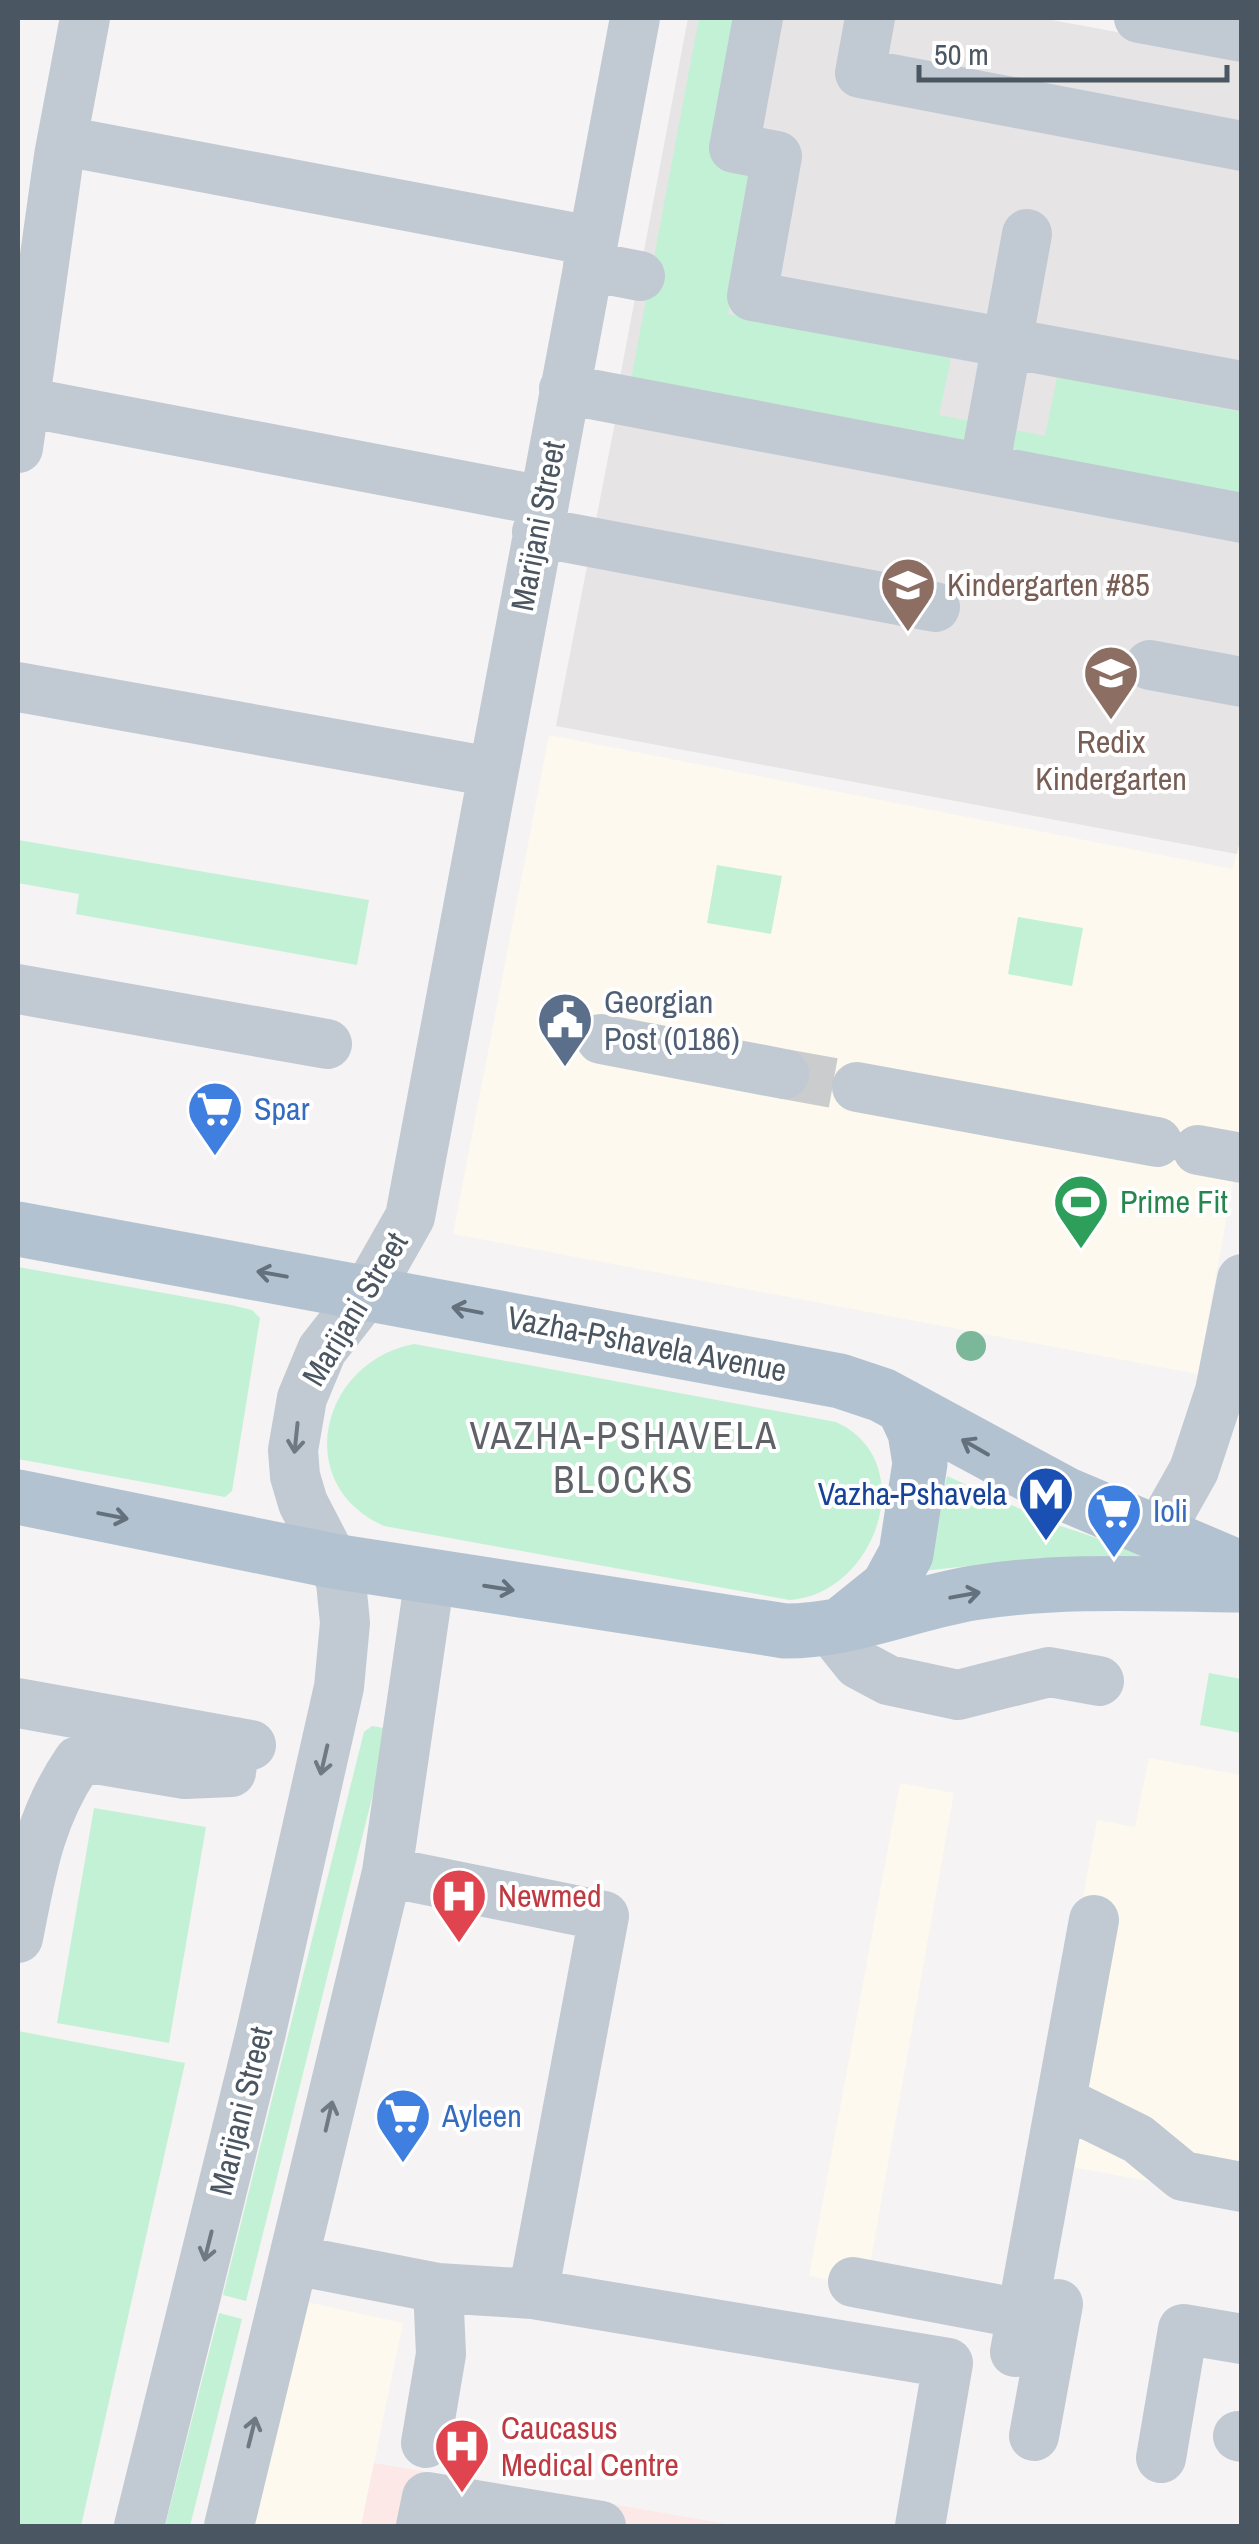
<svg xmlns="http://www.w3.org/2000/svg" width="1259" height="2544" font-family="'Archivo Narrow',sans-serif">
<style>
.commercial{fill:#fdf9ef}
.education{fill:#e6e4e5}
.medical{fill:#fce8e6}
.green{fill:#c3f1d5}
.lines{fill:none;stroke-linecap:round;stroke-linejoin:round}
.minor-tunnel{stroke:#caccce;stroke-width:50;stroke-dasharray:50 25;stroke-linecap:butt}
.minor{stroke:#c1cad2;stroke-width:50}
.major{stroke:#b3c2d1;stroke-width:55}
.tree{fill:#7bb799}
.oneway{stroke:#64717d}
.oneway2{stroke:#6e7983}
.labels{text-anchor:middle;stroke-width:8;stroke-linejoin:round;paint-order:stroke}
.street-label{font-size:32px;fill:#4a5661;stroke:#fff}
.education-label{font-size:32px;fill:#785e54;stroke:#fff;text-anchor:start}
.service-label{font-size:32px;fill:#4e5e75;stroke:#fff;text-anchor:start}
.shop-label{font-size:32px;fill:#366cbe;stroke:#fff;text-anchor:start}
.leisure-label{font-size:32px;fill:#27864d;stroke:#fff;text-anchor:start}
.transit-label{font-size:32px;fill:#164399;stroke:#fff;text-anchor:end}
.health-label{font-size:32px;fill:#be3a42;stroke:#fff;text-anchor:start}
.quarter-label{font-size:38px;letter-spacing:2.5px;fill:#5f6368;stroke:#fff}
</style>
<rect width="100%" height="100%" fill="#f5f3f3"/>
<path class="commercial" d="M 549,735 L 1233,869 L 1241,832 L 1241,1139 L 1198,1374 L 453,1234 Z
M 1149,1758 L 1241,1775 L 1241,2199 L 1036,2160 L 1097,1820 L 1135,1827 Z
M 900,1783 L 954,1793 L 866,2287 L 809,2276 Z
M 302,2301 L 403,2323 L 361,2526 L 248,2526 Z"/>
<path class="education" d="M 688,18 L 1041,18 L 1241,55 L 1241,505 L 619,383 Z
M 617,412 L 1241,528 L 1242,832 L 1237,854 L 556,726 Z"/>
<path class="medical" d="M 374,2463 L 738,2526 L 361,2526 Z"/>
<path class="green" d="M 699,18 L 751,18 L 733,24 L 709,149 L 757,159 L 728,314 L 951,358 L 939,415 L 1045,436 L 1057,377 L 1241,412 L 1241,499 L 631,380 Z
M 18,840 L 369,900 L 357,965 L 76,914 L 79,894 L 18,883 Z
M 717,865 L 782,876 L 771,934 L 707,923 Z
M 1018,917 L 1083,928 L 1072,986 L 1008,974 Z
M 18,1267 L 231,1305 L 252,1310 L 260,1318 L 232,1491 L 225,1497 L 18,1459 Z
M 414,1344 L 836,1422 C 922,1461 876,1594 790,1600 L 384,1526 C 291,1485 320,1362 414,1344 Z
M 947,1476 L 1049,1522 L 1162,1560 L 1041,1558 L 923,1571 L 935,1536 Z
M 1209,1673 L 1241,1679 L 1241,1733 L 1200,1725 Z
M 372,1726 L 383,1728 L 387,1738 L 246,2301 L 223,2295 L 364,1732 Z
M 94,1808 L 206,1827 L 169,2043 L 57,2023 Z
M 18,2031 L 185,2063 L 81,2526 L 18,2526 Z
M 219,2313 L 242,2319 L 190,2526 L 165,2526 Z"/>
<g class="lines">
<path class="minor-tunnel" d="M 784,1074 L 857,1087"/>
<path class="minor" d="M 758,18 L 734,148 L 777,156 L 752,296 L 1242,386
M 870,18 L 860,73 L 1242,146
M 1139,18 L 1242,37
M 64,141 L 592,241
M 588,266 L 640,276
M 564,389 L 1242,518
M 25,402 L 543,501
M 18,448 L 59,156 L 85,18
M 984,469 L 1027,234
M 537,532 L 935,607
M 1150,665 L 1242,682
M 18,687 L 492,772
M 18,989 L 327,1044
M 601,1039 L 784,1074
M 857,1087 L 1157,1142
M 1198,1150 L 1242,1158
M 1158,1534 L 1194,1470 L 1220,1391 L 1242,1279
M 830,1629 L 858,1664 L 888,1680 L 958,1695 L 1049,1672 L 1099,1681
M 18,1703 L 251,1745
M 387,1872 L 604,1916 L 533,2294
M 18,1938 C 31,1872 39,1818 78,1761 L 96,1759 L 185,1774 L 231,1772 L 235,1742
M 1061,2101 L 1138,2139 L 1183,2176 L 1242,2187
M 294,2260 L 438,2288 L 533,2294 L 948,2363 L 920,2526
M 853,2282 L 1022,2314
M 1015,2352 L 1094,1920
M 1034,2436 L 1058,2304
M 1238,2436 L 1242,2437
M 426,2443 L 441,2354 L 438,2288
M 1161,2458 L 1183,2329 L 1242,2339
M 139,2526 L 261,2032 L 339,1687 L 345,1623 L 341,1582 L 333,1561 L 303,1503 L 295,1476 L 293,1450 L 302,1398 L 322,1350 L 368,1291 L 410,1217 L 635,18
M 229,2526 L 387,1872 L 430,1577
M 421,2526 L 427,2497 L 601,2526"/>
<path class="major" d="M 18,1229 L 840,1381 L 882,1395 L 1065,1494 L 1242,1569
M 18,1497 L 333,1561 L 785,1631 C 850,1631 909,1604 973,1593 C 1061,1579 1152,1584 1242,1585
M 847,1620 L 888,1587 L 906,1554 L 920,1463 L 915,1432 L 903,1406"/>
</g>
<circle class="tree" cx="971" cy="1346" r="15"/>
<defs><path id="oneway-shaft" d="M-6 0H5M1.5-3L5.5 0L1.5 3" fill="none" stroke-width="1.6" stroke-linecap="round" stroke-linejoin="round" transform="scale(2.5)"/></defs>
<g class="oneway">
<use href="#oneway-shaft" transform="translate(272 1274) rotate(-170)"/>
<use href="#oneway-shaft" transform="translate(467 1310) rotate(-169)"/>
<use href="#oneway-shaft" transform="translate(975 1447) rotate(-150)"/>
<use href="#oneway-shaft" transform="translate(113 1516) rotate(11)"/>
<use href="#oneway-shaft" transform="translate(499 1588) rotate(9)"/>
<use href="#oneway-shaft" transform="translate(965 1595) rotate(-10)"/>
</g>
<g class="oneway2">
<use href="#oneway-shaft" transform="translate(296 1438) rotate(96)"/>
<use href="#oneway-shaft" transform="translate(324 1760) rotate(103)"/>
<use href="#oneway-shaft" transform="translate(329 2116) rotate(-77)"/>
<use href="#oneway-shaft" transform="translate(208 2246) rotate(104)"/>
<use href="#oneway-shaft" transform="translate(252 2432) rotate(-76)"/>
</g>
<defs>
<g id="school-pin" transform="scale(2.875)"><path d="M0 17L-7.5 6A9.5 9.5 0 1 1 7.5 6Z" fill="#8d6e63" stroke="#fff"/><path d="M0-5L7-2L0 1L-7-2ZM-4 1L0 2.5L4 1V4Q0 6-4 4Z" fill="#fff"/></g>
<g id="civic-pin" transform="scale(2.875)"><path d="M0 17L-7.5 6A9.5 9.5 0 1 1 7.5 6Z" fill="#5c6f8a" stroke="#fff"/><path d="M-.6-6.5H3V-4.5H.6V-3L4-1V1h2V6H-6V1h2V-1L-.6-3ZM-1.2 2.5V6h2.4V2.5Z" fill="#fff"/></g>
<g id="supermarket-pin" transform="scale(2.875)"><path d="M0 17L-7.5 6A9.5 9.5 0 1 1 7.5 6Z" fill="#3f7fe0" stroke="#fff"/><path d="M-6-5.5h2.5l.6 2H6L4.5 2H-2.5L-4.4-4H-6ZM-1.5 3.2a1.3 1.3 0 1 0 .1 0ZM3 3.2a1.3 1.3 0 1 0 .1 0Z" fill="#fff"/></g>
<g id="stadium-pin" transform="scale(2.875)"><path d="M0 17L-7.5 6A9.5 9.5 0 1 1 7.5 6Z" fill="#2e9e5b" stroke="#fff"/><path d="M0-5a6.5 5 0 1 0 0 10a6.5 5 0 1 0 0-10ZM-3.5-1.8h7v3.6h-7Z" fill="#fff"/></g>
<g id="metro-pin" transform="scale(2.875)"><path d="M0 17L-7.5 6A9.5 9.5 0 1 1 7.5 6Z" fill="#1a4fb4" stroke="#fff"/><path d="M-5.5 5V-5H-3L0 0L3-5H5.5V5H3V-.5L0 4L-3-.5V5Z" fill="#fff"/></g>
<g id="hospital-pin" transform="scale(2.875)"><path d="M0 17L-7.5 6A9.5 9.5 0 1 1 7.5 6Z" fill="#e0444e" stroke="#fff"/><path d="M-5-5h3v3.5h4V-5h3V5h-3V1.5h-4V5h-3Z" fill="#fff"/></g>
</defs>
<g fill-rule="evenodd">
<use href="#school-pin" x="908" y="585"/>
<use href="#school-pin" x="1111" y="673"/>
<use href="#civic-pin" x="565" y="1020"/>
<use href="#supermarket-pin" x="215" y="1109"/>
<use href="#stadium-pin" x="1081" y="1202"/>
<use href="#metro-pin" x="1046" y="1494"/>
<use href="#supermarket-pin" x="1114" y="1511"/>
<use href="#hospital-pin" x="459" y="1896"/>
<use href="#supermarket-pin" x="403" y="2116"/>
<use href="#hospital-pin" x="462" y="2446"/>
</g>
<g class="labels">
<g class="street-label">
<text transform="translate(538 526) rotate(-79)" y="11">Marijani Street</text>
<text transform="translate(355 1309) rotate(-59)" y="11">Marijani Street</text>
<text transform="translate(647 1344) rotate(11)" y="11">Vazha-Pshavela Avenue</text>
<text transform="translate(241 2111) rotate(-76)" y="11">Marijani Street</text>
</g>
<g class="education-label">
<text x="947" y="596">Kindergarten #85</text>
<text x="1111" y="753" text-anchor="middle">Redix<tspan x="1111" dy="37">Kindergarten</tspan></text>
</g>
<g class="service-label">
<text x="604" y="1013">Georgian<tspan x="604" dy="37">Post (0186)</tspan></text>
</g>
<g class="shop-label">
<text x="254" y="1120">Spar</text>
<text x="1153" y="1522">Ioli</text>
<text x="442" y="2127">Ayleen</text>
</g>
<g class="leisure-label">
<text x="1120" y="1213">Prime Fit</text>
</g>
<g class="transit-label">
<text x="1007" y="1505">Vazha-Pshavela</text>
</g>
<g class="health-label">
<text x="498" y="1907">Newmed</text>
<text x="501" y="2439">Caucasus<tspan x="501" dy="37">Medical Centre</tspan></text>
</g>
<g class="quarter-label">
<text x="624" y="1449">VAZHA-PSHAVELA<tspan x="624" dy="44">BLOCKS</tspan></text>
</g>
</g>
<rect width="1259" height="2544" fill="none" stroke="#4a5661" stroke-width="40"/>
<path d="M919 65v15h308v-15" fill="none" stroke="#4a5661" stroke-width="5"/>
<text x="934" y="65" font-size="30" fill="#4a5661" stroke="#ffffff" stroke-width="8" paint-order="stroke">50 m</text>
</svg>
